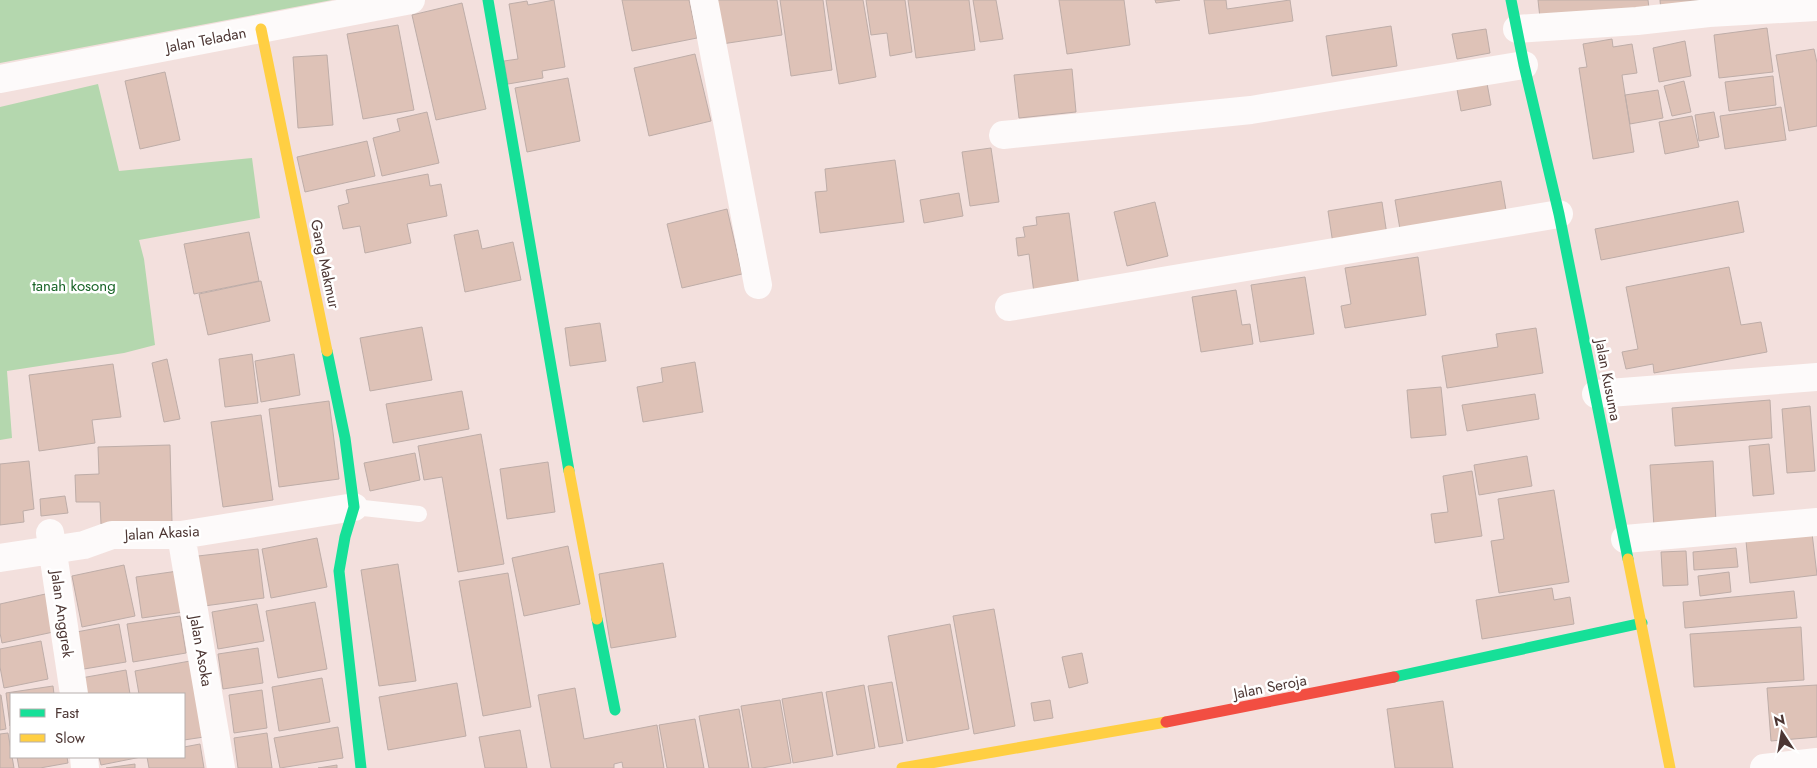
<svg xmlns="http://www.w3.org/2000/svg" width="1817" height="768" font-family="Jost,sans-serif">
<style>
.green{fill:#b4d7ae}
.building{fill:#dec2b7;stroke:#beada8}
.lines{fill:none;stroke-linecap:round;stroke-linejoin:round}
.lane{stroke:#fdfafa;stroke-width:16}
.street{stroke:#fdfafa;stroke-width:28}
.fast{stroke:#16e098;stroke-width:11}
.slow{stroke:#ffcf43;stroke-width:11}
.jam{stroke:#f24e42;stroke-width:11}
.labels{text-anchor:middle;stroke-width:5;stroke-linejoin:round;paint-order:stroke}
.street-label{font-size:15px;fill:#4c3633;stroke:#fff}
.park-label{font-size:15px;fill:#186427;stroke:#fff}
</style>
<rect width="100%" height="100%" fill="#f3e0dd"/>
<path class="green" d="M 0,0 L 332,0 L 0,63 Z
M 98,84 L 119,171 L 252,158 L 260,218 L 139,240 L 144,259 L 155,345 L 124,353 L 7,371 L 12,438 L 0,440 L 0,107 Z"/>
<path class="building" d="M 554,0 L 565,67 L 542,71 L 543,78 L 508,84 L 504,61 L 518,59 L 509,4 L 527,1 L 528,5 Z
M 622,0 L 689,0 L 697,38 L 632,51 Z
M 709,0 L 777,0 L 782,35 L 715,45 Z
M 780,0 L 823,0 L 832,70 L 791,76 Z
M 826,0 L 863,0 L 876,77 L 839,84 Z
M 866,0 L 905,0 L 912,52 L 890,56 L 887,33 L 871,35 Z
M 908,0 L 969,0 L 975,50 L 916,58 Z
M 973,0 L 996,0 L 1003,39 L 980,42 Z
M 1059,0 L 1124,0 L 1130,45 L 1067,54 Z
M 1155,0 L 1180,0 L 1156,3 Z
M 1204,0 L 1226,0 L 1227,9 L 1290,0 L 1293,21 L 1209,34 Z
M 1538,0 L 1648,0 L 1649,8 L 1540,18 Z
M 1660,0 L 1747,0 L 1661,11 Z
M 462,3 L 486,109 L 436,120 L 412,15 Z
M 398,25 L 414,110 L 363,119 L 347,34 Z
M 1391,26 L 1397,66 L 1332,76 L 1326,36 Z
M 1767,28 L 1773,72 L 1719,78 L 1714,35 Z
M 1486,29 L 1490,53 L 1457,59 L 1452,34 Z
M 1612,39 L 1613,47 L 1632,44 L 1637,73 L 1622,75 L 1634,152 L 1593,159 L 1579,68 L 1587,67 L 1583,44 Z
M 1685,41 L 1691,76 L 1659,82 L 1653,48 Z
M 1814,49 L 1817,63 L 1817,126 L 1789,131 L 1776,55 Z
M 695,54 L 711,121 L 649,136 L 634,68 Z
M 327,55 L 333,125 L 298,128 L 293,57 Z
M 1072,69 L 1076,112 L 1019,118 L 1014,75 Z
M 165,72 L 180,140 L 140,149 L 125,81 Z
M 1773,76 L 1776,105 L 1729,111 L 1725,82 Z
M 568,78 L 580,141 L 527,152 L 515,88 Z
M 1486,78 L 1491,105 L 1461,111 L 1456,84 Z
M 1684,81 L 1691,112 L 1672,116 L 1664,86 Z
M 1658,90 L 1663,118 L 1630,124 L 1625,95 Z
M 1781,107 L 1786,140 L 1725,149 L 1720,116 Z
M 427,112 L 439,163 L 382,176 L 373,138 L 400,131 L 397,119 Z
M 1714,112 L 1719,137 L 1699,141 L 1695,115 Z
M 1692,116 L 1699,147 L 1665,154 L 1659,122 Z
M 367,141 L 375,176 L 305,192 L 297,157 Z
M 991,148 L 999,202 L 970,206 L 962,152 Z
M 895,160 L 904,222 L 820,233 L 815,192 L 827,191 L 825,169 Z
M 428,174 L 430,186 L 441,184 L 447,216 L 407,224 L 411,243 L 365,253 L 360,226 L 343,229 L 338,206 L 349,203 L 346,190 Z
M 1501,181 L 1507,216 L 1401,235 L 1395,200 Z
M 959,193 L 963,216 L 924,223 L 920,200 Z
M 1738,201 L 1744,232 L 1601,260 L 1595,229 Z
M 1155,202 L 1168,256 L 1127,266 L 1114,212 Z
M 1382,202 L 1387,235 L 1333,244 L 1328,211 Z
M 727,209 L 742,274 L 682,288 L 667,224 Z
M 1069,213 L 1079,287 L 1034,293 L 1029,254 L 1018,256 L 1016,238 L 1025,237 L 1023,227 L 1037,225 L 1036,217 Z
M 478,230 L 482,249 L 513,242 L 521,280 L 465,292 L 454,235 Z
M 249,232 L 259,281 L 194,294 L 184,244 Z
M 1418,257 L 1426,315 L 1345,328 L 1341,306 L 1351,304 L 1345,268 Z
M 1729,267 L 1741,325 L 1761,322 L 1767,352 L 1654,373 L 1653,364 L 1626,369 L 1622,352 L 1638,349 L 1626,287 Z
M 1305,277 L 1314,334 L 1260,342 L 1251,285 Z
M 261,281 L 270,321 L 208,335 L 199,294 Z
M 1236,290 L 1242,325 L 1250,324 L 1253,344 L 1201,352 L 1192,297 Z
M 600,323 L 606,361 L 570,366 L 565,328 Z
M 422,327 L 432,380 L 370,391 L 360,338 Z
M 1536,328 L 1543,373 L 1447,388 L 1442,356 L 1498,347 L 1496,334 Z
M 252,354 L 258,403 L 225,407 L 219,359 Z
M 294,354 L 300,395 L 261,402 L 255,361 Z
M 167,359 L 180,419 L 164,422 L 152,363 Z
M 695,362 L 703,412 L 643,422 L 637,387 L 663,382 L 661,368 Z
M 113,364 L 121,417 L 92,420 L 95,443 L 39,451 L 29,375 Z
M 1441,387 L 1446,435 L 1411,438 L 1407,390 Z
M 462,391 L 469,429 L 393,443 L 386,404 Z
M 1535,394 L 1539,419 L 1467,431 L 1462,405 Z
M 1770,400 L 1772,438 L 1675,446 L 1672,408 Z
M 329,401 L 339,479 L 279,487 L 269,409 Z
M 1810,406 L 1815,471 L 1787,473 L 1782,409 Z
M 261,415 L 273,500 L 223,507 L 211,422 Z
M 481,434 L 504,564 L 458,572 L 442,477 L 424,480 L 418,446 Z
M 1769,444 L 1774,494 L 1753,496 L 1749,446 Z
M 170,445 L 172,522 L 101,524 L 100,502 L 76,502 L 75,475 L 99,474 L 98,447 Z
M 415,453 L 420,480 L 370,491 L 364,463 Z
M 1527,456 L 1532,486 L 1479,495 L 1474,465 Z
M 29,461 L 34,509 L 23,511 L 24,522 L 0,525 L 0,464 Z
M 1713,461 L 1716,522 L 1654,527 L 1650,465 Z
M 548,462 L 555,512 L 507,519 L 500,469 Z
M 1472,471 L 1482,536 L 1435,543 L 1431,514 L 1448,512 L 1443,476 Z
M 1554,490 L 1569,582 L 1499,593 L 1491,541 L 1504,539 L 1498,499 Z
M 65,496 L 68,513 L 41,516 L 40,499 Z
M 1812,533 L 1817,575 L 1750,583 L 1746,541 Z
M 317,538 L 327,587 L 271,598 L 262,549 Z
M 568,546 L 580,604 L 524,616 L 512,558 Z
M 1736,548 L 1738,567 L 1694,570 L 1693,552 Z
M 258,549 L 264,598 L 204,606 L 198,556 Z
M 1686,551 L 1688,585 L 1663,586 L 1661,552 Z
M 663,563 L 676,637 L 611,648 L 599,574 Z
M 398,564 L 416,681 L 379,686 L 361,570 Z
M 124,565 L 135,616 L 82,627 L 72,576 Z
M 178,571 L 184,612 L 142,618 L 136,577 Z
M 1729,572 L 1731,592 L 1700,596 L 1698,576 Z
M 508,573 L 531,707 L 483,716 L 459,581 Z
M 1552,588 L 1554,600 L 1570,597 L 1574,624 L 1482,639 L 1476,600 Z
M 1794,591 L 1797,618 L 1685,628 L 1683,602 Z
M 50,593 L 58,631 L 2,643 L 0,633 L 0,604 Z
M 315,602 L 327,669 L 278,678 L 266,611 Z
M 257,604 L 264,641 L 218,649 L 212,612 Z
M 994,609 L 1015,726 L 974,734 L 953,616 Z
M 180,616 L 186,653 L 133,662 L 127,624 Z
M 119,624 L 126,662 L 78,670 L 71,633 Z
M 950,624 L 969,729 L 907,741 L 888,636 Z
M 1801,627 L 1804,680 L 1694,687 L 1690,634 Z
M 41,641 L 48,679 L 4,688 L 0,667 L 0,649 Z
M 258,648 L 263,683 L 223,689 L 218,654 Z
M 1082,653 L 1088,683 L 1069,688 L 1062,657 Z
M 190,661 L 204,737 L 184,740 L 184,694 L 139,694 L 135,671 Z
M 126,670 L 130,694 L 84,694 L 81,678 Z
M 322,678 L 330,722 L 279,731 L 272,687 Z
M 892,682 L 903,743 L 879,747 L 868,686 Z
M 457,683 L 466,736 L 388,750 L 379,697 Z
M 864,685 L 875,748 L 837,755 L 826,692 Z
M 1817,685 L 1817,737 L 1771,741 L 1767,688 Z
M 53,686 L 54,694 L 11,694 L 10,726 L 6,693 Z
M 575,688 L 584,739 L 657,725 L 664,768 L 623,768 L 622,762 L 614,764 L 614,768 L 551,768 L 538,695 Z
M 262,690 L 267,728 L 234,733 L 229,695 Z
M 822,692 L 833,756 L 793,763 L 782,699 Z
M 0,695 L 1,695 L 6,729 L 0,730 Z
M 780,700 L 791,763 L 762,768 L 752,768 L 741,706 Z
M 1050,700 L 1053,718 L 1034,721 L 1031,703 Z
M 1443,701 L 1453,768 L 1395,768 L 1387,709 Z
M 739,709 L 749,768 L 709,768 L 699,716 Z
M 695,719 L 704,768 L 667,768 L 659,725 Z
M 338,727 L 343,758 L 280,768 L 274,738 Z
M 520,730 L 527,768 L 485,768 L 479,737 Z
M 8,733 L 14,768 L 0,768 L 0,734 Z
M 267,733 L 272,768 L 238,768 L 234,738 Z
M 200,744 L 204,768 L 149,768 L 147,757 L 184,757 L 184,747 Z
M 17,757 L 67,757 L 68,763 L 40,768 L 19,768 Z
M 99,757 L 141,757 L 101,765 Z
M 135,764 L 135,768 L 106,768 Z
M 337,765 L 337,768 L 318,768 Z"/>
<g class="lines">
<path class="lane" d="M 354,507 L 419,514"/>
<path class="street" d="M 704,0 L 758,285
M 1517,29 L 1637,21 L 1709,13 L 1817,7
M 0,79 L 411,0
M 1003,135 L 1251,110 L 1524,65
M 1009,307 L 1559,214
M 1596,394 L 1817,377
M 50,533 L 74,694
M 181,535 L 221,768
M 1625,539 L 1817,522
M 0,558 L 84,545 L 112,535 L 181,535 L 354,507
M 84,757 L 85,768
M 1764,768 L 1817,762"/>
<path class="fast" d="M 488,0 L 569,471
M 1511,0 L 1524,65 L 1559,214 L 1628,559
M 327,351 L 345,438 L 354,507 L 345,537 L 339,571 L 361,768
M 597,619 L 615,710
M 1394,677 L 1642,623"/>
<path class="slow" d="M 261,29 L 327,351
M 569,471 L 597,619
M 1628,559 L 1670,768
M 902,768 L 1166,722"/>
<path class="jam" d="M 1166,722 L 1394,677"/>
</g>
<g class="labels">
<g class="street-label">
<text transform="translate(206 40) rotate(-11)" y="5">Jalan Teladan</text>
<text transform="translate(325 264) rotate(78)" y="5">Gang Makmur</text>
<text transform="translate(1608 380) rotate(79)" y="5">Jalan Kusuma</text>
<text transform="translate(162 533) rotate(-3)" y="5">Jalan Akasia</text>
<text transform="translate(62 614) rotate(82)" y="5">Jalan Anggrek</text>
<text transform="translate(201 651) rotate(80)" y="5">Jalan Asoka</text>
<text transform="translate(1270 687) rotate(-11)" y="5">Jalan Seroja</text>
</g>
<g class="park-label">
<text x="74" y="291">tanah kosong</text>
</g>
</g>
<rect x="10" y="693" width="175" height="65" fill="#ffffff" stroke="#b7afad"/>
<rect x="20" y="709" width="25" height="8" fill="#16e098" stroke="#b7afad"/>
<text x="55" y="718" font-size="15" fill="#4c3633">Fast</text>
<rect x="20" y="734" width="25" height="8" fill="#ffcf43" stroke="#b7afad"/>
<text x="55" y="743" font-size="15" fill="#4c3633">Slow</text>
<g transform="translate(1782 733) rotate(348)" stroke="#ffffff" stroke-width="4" paint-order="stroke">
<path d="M0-4L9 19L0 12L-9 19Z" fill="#4c3633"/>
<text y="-8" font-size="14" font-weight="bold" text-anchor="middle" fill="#4c3633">N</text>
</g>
</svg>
